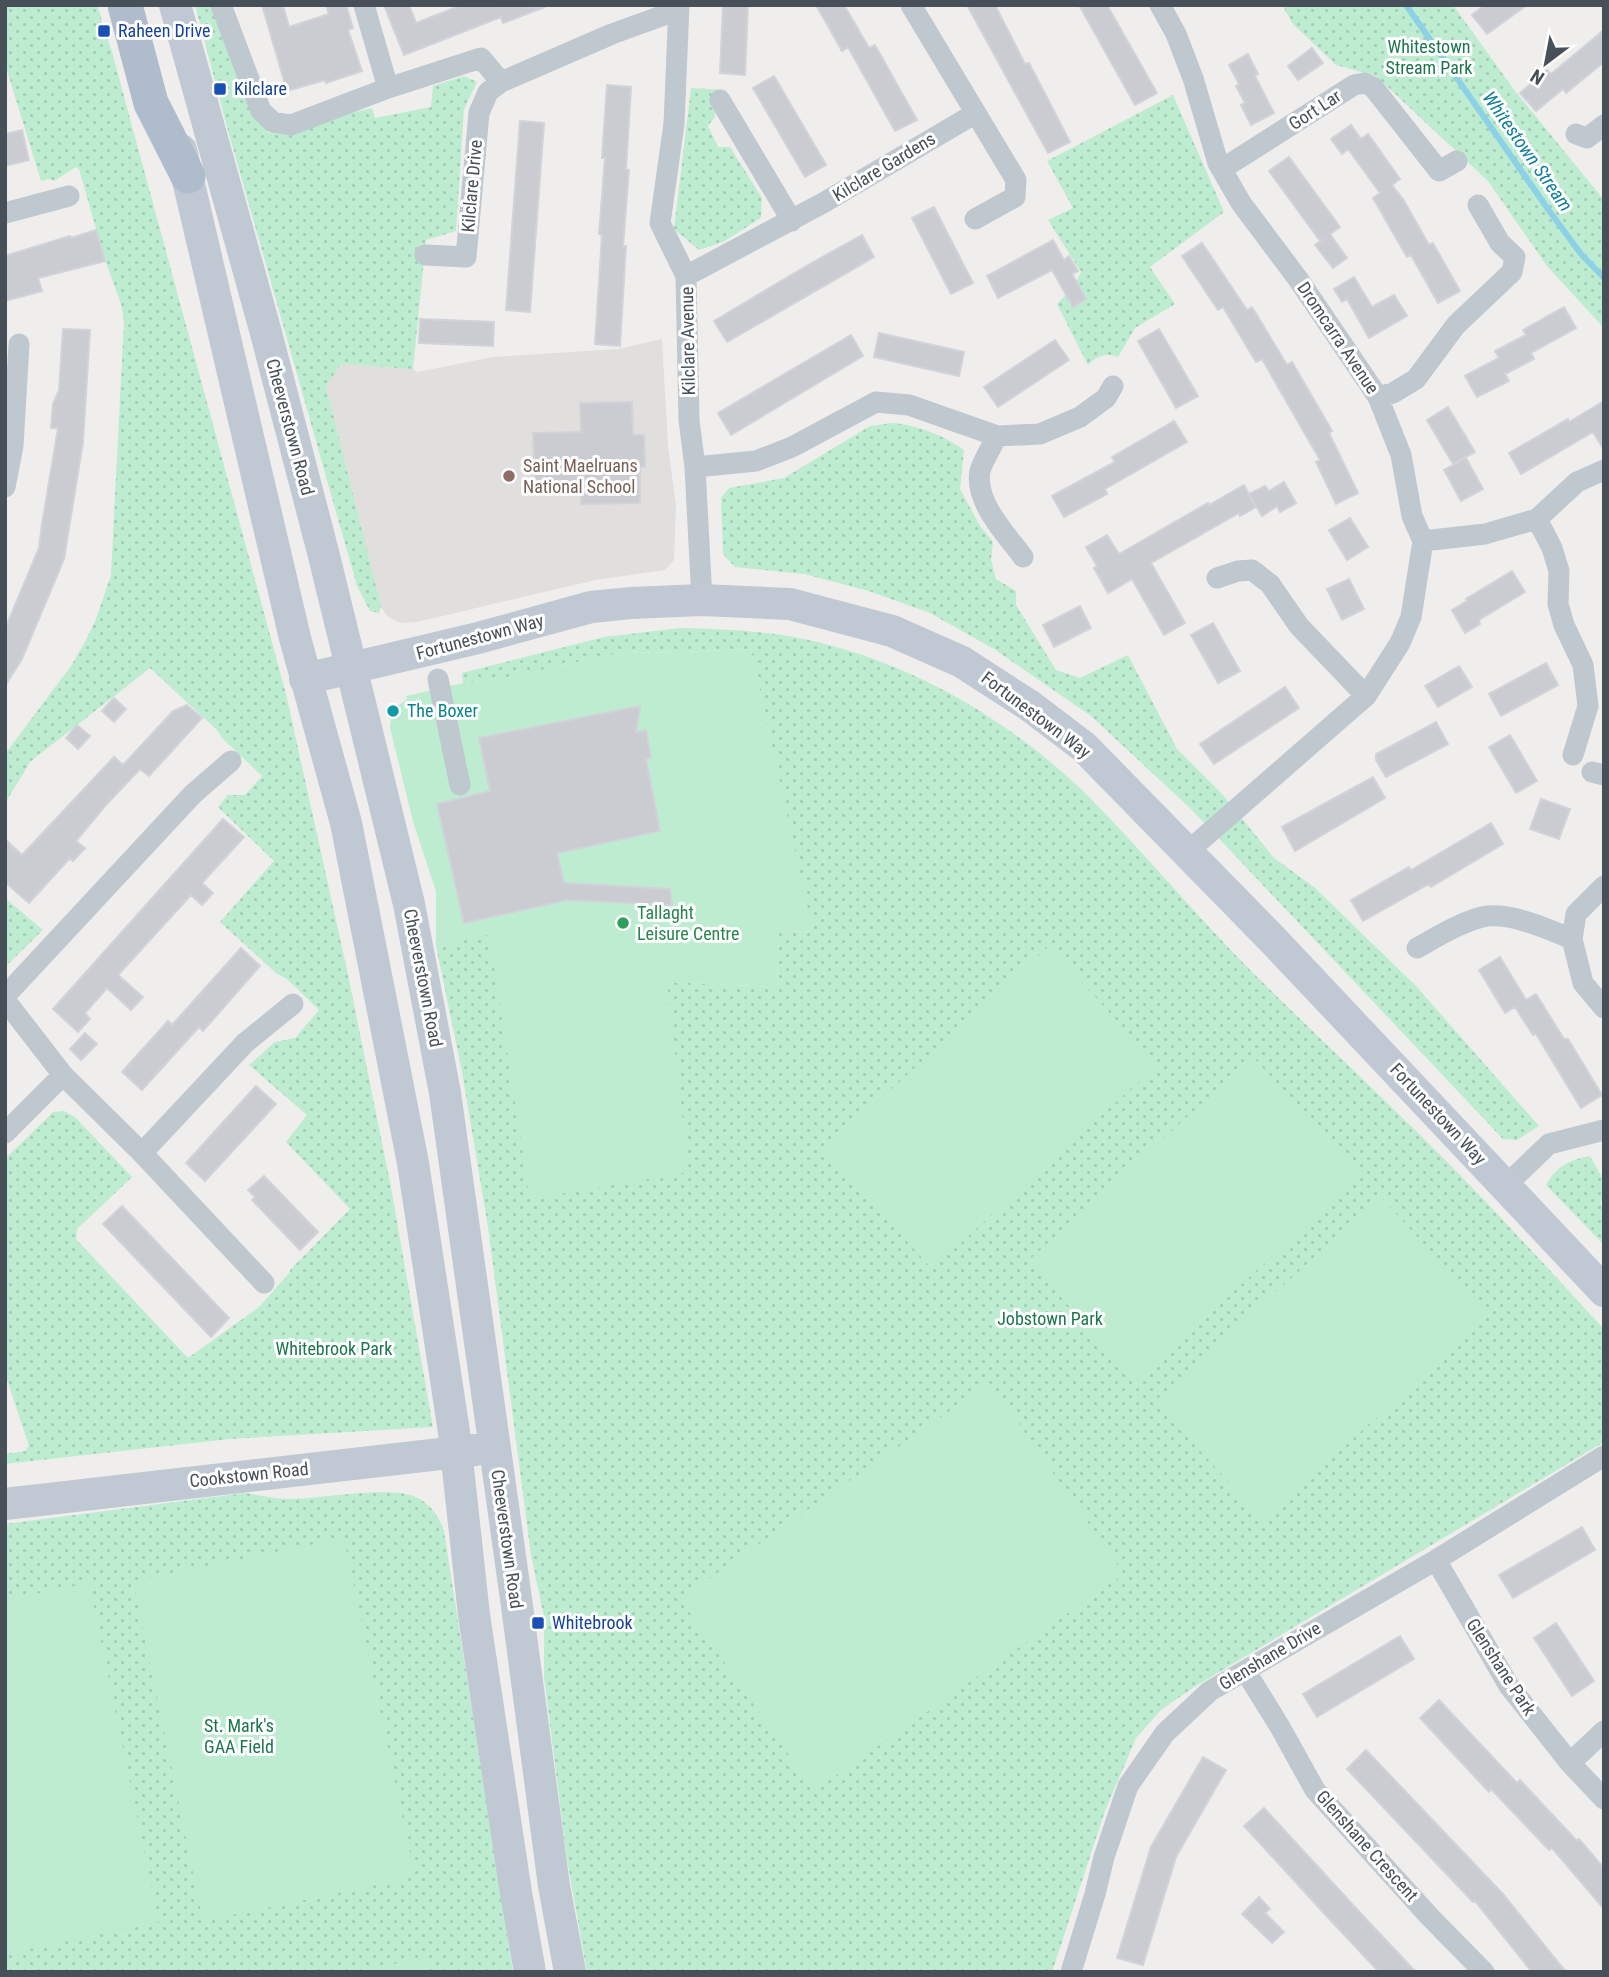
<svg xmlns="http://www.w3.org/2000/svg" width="1609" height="1977" font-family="'Roboto Condensed',sans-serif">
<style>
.education{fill:#e1dede}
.grass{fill:url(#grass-dots)}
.pitch{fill:#bdecd1}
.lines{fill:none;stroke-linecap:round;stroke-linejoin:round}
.stream{stroke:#8dd1e6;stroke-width:6}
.building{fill:#caccd2;stroke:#d1d3d9;stroke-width:2}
.street{stroke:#bfc7cf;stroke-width:21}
.secondary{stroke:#bfc8d3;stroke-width:32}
.primary{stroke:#aebccb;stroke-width:35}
.transit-dot{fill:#1a4fb4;stroke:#fff;stroke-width:2.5}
.education-dot{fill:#8d6e63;stroke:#fff;stroke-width:2.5}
.culture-dot{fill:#0f9aa8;stroke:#fff;stroke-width:2.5}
.leisure-dot{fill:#2e9e5b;stroke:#fff;stroke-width:2.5}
.labels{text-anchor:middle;stroke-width:6;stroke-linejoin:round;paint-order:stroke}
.transit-label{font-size:18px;fill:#164399;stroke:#fff;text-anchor:start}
.park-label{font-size:18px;fill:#1c764c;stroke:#fff}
.street-label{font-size:18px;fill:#475059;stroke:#fff}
.education-label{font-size:18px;fill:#785e54;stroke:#fff;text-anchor:start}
.culture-label{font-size:18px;fill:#0d838f;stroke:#fff;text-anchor:start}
.leisure-label{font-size:18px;fill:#27864d;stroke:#fff;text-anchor:start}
.water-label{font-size:19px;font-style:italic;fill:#147e9f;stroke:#fff}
</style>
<defs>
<pattern id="grass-dots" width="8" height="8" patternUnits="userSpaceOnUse" patternTransform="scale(1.75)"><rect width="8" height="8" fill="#bdecd1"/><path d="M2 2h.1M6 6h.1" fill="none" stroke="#a4ccb6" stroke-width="1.8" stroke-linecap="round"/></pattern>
</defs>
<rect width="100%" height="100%" fill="#f0eded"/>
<path class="education" d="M 662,339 L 668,446 L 676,506 L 674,560 L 665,570 L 595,580 L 417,622 L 400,623 L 387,616 L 381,607 L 368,567 L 326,386 L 341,364 L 413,369 L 417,372 L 493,357 L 618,349 Z"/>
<path class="grass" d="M 5,5 L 97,5 L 112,52 L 286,694 L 347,970 L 390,1182 L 433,1427 L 230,1439 L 5,1464 L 5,1454 L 25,1451 L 29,1446 L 5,1374 L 5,1159 L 53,1112 L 64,1111 L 75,1117 L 132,1177 L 77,1229 L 76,1239 L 188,1358 L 259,1307 L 290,1272 L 290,1270 L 350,1209 L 286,1142 L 307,1115 L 249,1065 L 275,1042 L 295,1038 L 319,1010 L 287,979 L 277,974 L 220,922 L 274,861 L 218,807 L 228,795 L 245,795 L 262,776 L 223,739 L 217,730 L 150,668 L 31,761 L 5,803 L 5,754 L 71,666 L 85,642 L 96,619 L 111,575 L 124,321 L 121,304 L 105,260 L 79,169 L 76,167 L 54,181 L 50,179 L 41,181 L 5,64 Z
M 195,5 L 226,5 L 268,133 L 372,108 L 375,118 L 431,107 L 433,86 L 464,76 L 477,82 L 464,109 L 456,231 L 426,240 L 413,369 L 341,364 L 326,386 L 381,607 L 379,613 L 370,611 L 357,586 L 227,127 Z
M 1282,5 L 1453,5 L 1515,91 L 1604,200 L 1604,328 L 1547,266 L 1488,181 L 1376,76 L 1336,65 L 1293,24 Z
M 691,88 L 726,90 L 714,100 L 715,117 L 708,126 L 718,147 L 730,147 L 762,198 L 761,218 L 723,242 L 699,250 L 674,229 Z
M 1173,95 L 1224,212 L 1150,267 L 1175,304 L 1135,328 L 1118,357 C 1106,352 1097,356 1088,365 L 1057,304 L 1074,286 L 1081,272 L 1048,220 L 1073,208 L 1047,161 Z
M 892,423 C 918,425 943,435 964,450 L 960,489 L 980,526 L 993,542 L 991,560 L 996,579 L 1016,591 L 1016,605 L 1056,670 L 1080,678 L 1128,655 L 1177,749 L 1223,795 L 1274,858 L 1314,887 L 1416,986 L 1539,1126 L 1517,1140 L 1503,1139 L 1190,808 L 1091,716 L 994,649 L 930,613 L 869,591 L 804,574 L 735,567 L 723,554 L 721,498 L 729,488 L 784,478 L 870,426 Z
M 680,628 C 716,629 752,630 788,636 C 899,655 1006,716 1086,794 C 1144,852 1196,916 1254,974 C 1331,1050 1411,1123 1485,1201 C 1525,1243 1564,1286 1604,1329 L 1604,1442 L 1194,1687 L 1161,1710 L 1136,1738 L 1105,1811 L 1052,1972 L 587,1972 L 567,1860 L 544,1677 L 544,1617 L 531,1555 L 488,1227 L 462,1072 L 436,946 L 436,891 L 413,821 L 390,727 L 391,717 L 399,704 L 667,982 L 777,987 L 779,931 L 812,932 L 751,649 L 652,653 L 628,651 L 506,678 L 463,683 L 462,673 L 604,637 Z
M 5,898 L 43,930 L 5,967 Z
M 1590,1156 L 1604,1181 L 1604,1200 L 1600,1202 L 1604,1210 L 1604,1245 L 1546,1185 C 1556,1166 1570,1160 1590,1156 Z
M 245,1493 C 259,1495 274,1499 288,1499 C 318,1499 388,1486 413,1496 C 429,1502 439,1516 444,1531 L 513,1972 L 5,1972 L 5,1524 Z"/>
<path class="pitch" d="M 751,649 L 813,932 L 779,931 L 777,987 L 667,982 L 689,1172 L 530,1199 L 489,935 L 436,946 L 436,891 L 413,821 L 390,727 L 394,709 L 407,699 L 406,696 L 463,683 L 506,678 L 628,651 L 652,653 Z
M 1049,946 L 1157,1065 L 932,1269 L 824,1150 Z
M 1253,1057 L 1361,1176 L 1136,1380 L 1028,1261 Z
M 1381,1197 L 1489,1316 L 1263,1520 L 1155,1401 Z
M 990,1383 L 1124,1574 L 814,1791 L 680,1599 Z
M 344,1538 L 415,1877 L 203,1921 L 133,1581 Z
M 89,1583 L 159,1922 L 5,1954 L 5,1600 Z
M 424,1956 L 428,1972 L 364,1972 Z"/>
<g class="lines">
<path class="stream" d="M 1406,5 L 1550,212 L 1581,254 L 1604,278"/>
</g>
<path class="building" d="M 262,5 L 283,5 L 289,27 L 329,14 L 326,5 L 346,5 L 353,28 L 348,30 L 362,71 L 326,83 L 325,80 L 287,91 Z
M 384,5 L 409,5 L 416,23 L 462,5 L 545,7 L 503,23 L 501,17 L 404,55 Z
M 723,5 L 748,5 L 745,75 L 720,73 Z
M 816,5 L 844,5 L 869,48 L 875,45 L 917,120 L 895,131 L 848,47 L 842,51 Z
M 967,5 L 995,5 L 1025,64 L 1029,63 L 1070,142 L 1048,153 Z
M 1079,5 L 1107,5 L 1157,93 L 1135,105 Z
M 1485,5 L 1527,5 L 1487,34 L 1472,15 Z
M 1604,30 L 1604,62 L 1566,93 L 1563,89 L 1536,111 L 1520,93 L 1547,70 L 1551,74 Z
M 1312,48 L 1323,63 L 1298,80 L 1288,66 Z
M 1248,54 L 1258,74 L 1255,76 L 1274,113 L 1251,125 L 1241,105 L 1245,103 L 1236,86 L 1239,84 L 1229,65 Z
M 774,76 L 826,165 L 805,177 L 753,88 Z
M 607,85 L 631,87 L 626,170 L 629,170 L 623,246 L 626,246 L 620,346 L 595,344 L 602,235 L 599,234 L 605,158 L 602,158 Z
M 520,121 L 544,123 L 530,312 L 506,310 Z
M 1351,125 L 1361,139 L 1368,134 L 1400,179 L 1392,185 L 1403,199 L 1429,245 L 1433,243 L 1460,291 L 1438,303 L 1411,255 L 1407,257 L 1373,198 L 1380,193 L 1348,149 L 1342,154 L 1331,139 Z
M 22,130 L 29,160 L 5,166 L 5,134 Z
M 1289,157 L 1340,227 L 1330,234 L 1347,258 L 1333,268 L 1315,245 L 1323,239 L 1320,241 L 1269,171 Z
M 934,207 L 973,283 L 951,294 L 912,218 Z
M 96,230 L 105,261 L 38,278 L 42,291 L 5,301 L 5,256 L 70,236 L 71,238 Z
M 862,235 L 874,257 L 727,342 L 714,321 L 808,265 Z
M 1053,240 L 1064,260 L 1069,256 L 1078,271 L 1072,274 L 1086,299 L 1073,307 L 1052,270 L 998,298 L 987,276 Z
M 1202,243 L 1247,310 L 1252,307 L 1287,365 L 1292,362 L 1332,431 L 1329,433 L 1358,493 L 1336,504 L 1316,462 L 1320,460 L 1262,359 L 1256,362 L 1223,307 L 1218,310 L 1182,256 Z
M 1354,277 L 1372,307 L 1394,295 L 1407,316 L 1369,338 L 1347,299 L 1342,302 L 1334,289 Z
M 1564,307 L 1576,328 L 1531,353 L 1534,359 L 1505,374 L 1509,381 L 1477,397 L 1465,376 L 1499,358 L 1495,351 L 1526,335 L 1523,330 Z
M 420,319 L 494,322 L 493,346 L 419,343 Z
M 63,329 L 90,330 L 83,442 L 64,559 L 22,659 L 5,686 L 5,629 L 39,548 L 42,524 L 58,428 L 51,428 L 53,404 L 59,390 Z
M 1159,329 L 1198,396 L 1176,408 L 1138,341 Z
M 879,333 L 964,352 L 959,376 L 874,357 Z
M 851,335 L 863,356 L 731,435 L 718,413 Z
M 1055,340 L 1069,360 L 998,407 L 984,387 Z
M 1604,401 L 1604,450 L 1593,432 L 1521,474 L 1509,453 L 1568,419 L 1569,422 Z
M 632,402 L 633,435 L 644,435 L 645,467 L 640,467 L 640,503 L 581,504 L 581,487 L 535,488 L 533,433 L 581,432 L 580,403 Z
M 1448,407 L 1475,452 L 1453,464 L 1427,420 Z
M 1174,421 L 1187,442 L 1105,489 L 1107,494 L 1064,517 L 1052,496 L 1115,462 L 1112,457 Z
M 1466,458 L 1483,489 L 1461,501 L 1444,470 Z
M 1284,482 L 1296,503 L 1280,512 L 1277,506 L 1262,516 L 1249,494 L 1265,486 L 1269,491 Z
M 1244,485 L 1256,507 L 1240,516 L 1239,513 L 1151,563 L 1185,623 L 1164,635 L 1132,579 L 1108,593 L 1094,568 L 1097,566 L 1086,547 L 1107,535 L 1119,554 L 1208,503 L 1209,505 Z
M 1350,518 L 1368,547 L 1347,560 L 1329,530 Z
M 1512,571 L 1525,592 L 1479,620 L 1480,624 L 1465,633 L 1452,610 L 1467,601 L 1466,599 Z
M 1349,579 L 1364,609 L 1342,620 L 1327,589 Z
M 1080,606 L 1091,628 L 1054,647 L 1043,625 Z
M 1213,623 L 1240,671 L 1218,683 L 1191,635 Z
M 1546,663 L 1558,685 L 1501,716 L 1489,694 Z
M 1459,666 L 1472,687 L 1438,707 L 1425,686 Z
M 1285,687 L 1299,708 L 1214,764 L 1200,744 Z
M 114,698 L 126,709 L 114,722 L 102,711 Z
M 187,705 L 202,718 L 149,776 L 140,769 L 105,806 L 76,841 L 85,848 L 73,861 L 70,858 L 29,903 L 5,882 L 5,839 L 22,855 L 114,757 L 123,765 L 173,711 Z
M 640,706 L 636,732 L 646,730 L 651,758 L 646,759 L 660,831 L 557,853 L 564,883 L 670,889 L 672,905 L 567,900 L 464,923 L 437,804 L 490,791 L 479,738 Z
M 1436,722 L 1448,744 L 1386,777 L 1376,760 L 1376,754 Z
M 77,725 L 90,736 L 78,749 L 66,738 Z
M 1510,735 L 1537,781 L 1516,793 L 1489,747 Z
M 1373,777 L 1385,798 L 1295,851 L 1282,827 Z
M 1541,799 L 1570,809 L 1559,839 L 1530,829 Z
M 223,819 L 244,837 L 202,883 L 213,893 L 202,905 L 191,895 L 118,975 L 143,997 L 131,1010 L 107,988 L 85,1013 L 90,1019 L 78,1032 L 53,1009 Z
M 1491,823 L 1503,844 L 1431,887 L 1429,884 L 1363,921 L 1351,900 L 1409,867 L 1411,870 Z
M 241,948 L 260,966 L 203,1031 L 199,1027 L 142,1090 L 122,1072 L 168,1021 L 172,1025 Z
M 1500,957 L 1526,1000 L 1536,994 L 1564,1039 L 1568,1039 L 1602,1095 L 1581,1108 L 1536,1034 L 1533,1035 L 1515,1007 L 1505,1013 L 1479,970 Z
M 85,1033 L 97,1044 L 81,1060 L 70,1049 Z
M 256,1086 L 276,1104 L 205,1181 L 186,1163 Z
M 264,1176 L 318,1232 L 300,1250 L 252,1200 L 255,1197 L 248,1190 Z
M 122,1206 L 229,1318 L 211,1337 L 103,1224 Z
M 1582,1527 L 1595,1550 L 1513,1598 L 1499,1575 Z
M 1556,1623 L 1594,1681 L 1572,1696 L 1534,1638 Z
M 1400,1636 L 1414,1659 L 1317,1717 L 1303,1694 Z
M 1439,1700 L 1517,1783 L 1520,1780 L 1577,1841 L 1579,1839 L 1604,1868 L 1604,1909 L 1552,1848 L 1549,1850 L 1491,1789 L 1489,1792 L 1420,1718 Z
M 1366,1750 L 1503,1894 L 1566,1972 L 1532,1972 L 1475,1901 L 1473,1902 L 1347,1769 Z
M 1203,1757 L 1226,1770 L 1176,1857 L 1143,1965 L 1117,1958 L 1151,1847 Z
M 1264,1808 L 1365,1918 L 1416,1972 L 1379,1972 L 1334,1924 L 1244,1826 Z
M 1259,1897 L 1270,1909 L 1265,1913 L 1284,1932 L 1272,1943 L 1242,1914 Z"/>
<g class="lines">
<path class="street" d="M 221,5 L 261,111 L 273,122 L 291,125 L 388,88 L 481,58 L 501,82
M 364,5 L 388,88
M 679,5 L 674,124 L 660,223 L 686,276 L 689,420 L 695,467 L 702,600
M 911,5 L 1016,180 L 1015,197 L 975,219
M 1160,5 L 1176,34 L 1194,81
M 720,100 L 792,221
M 1576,134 L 1587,138 L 1604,125
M 1222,169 L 1354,85 L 1364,83 L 1373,87 L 1439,171 L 1457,161
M 5,213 L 69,196
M 425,255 L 466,257 L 479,113 L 488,92 L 501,82 L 612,34 L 678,10
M 686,276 L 823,203 L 976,113
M 1378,397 L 1393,393 L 1416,379 L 1456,325 L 1512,272 L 1515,257 L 1500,243 L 1478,205
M 997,436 C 992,447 983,460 980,471 C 974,502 1007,535 1023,557
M 695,467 L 756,461 L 792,447 L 876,402 L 909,405 L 997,436 L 1040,434 L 1080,417 L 1106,398 L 1113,386
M 5,487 L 13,446 L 19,344
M 1537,519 L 1552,548 L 1559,571 L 1558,604 L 1564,625 L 1583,665 L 1588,706 L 1573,755
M 1423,541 L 1485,534 L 1537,519 L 1577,482 L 1604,470
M 1217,578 L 1238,571 L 1252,570 L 1270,584 L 1299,626 L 1366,696
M 438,679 L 460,785
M 1592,772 L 1604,775
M 1186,853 L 1366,696 L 1400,643 L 1411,617 L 1423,541 L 1412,516 L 1401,455 L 1378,397 L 1298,279 L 1241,203 L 1218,163 L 1195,85
M 1604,886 L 1576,914 L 1572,939 L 1583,983 L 1604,1008
M 1417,948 C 1437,937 1459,923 1482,917 C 1509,911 1547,929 1572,939
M 5,996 L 193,794 L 231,761
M 5,1000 L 63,1075 L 142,1153 L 264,1283
M 5,1133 L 63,1075
M 142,1153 L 245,1043 L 293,1004
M 1505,1186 L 1549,1144 L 1604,1130
M 1436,1560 L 1509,1686 L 1570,1763 L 1604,1799
M 1246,1672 L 1280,1727 L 1315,1790 L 1429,1916 L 1484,1972
M 1570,1763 L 1604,1731
M 1071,1972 L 1095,1894 L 1104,1857 L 1128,1786 L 1165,1733 L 1210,1691 L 1436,1560 L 1604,1456"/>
<path class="secondary" d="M 175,5 L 266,333 L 323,552 L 409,904 L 445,1093 L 517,1606 L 554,1886 L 570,1972
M 181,150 L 295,638 L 346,823 L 413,1163 L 454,1432 L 474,1615 L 516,1893 L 530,1972
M 305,679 L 478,638 L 591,607 L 631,603 L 702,600 L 790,604 L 892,631 L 962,662 L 1030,706 L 1084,747 L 1273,940 L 1604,1291
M 5,1504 L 475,1450"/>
<path class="primary" d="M 125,5 L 151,103 L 188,176"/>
</g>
<g class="transit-dot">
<rect x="97" y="24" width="14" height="14" rx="3.5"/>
<rect x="213" y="82" width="14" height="14" rx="3.5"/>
<rect x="531" y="1616" width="14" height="14" rx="3.5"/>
</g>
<circle class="education-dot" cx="509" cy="476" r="7"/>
<circle class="culture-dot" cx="393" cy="711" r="7"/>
<circle class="leisure-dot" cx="623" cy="923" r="7"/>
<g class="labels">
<g class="transit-label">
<text x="118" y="37">Raheen Drive</text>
<text x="234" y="95">Kilclare</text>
<text x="552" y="1629">Whitebrook</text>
</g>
<g class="park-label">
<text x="1429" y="53">Whitestown<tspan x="1429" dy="21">Stream Park</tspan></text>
<text x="1050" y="1325">Jobstown Park</text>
<text x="334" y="1355">Whitebrook Park</text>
<text x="239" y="1732">St. Mark's<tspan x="239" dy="21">GAA Field</tspan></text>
</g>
<g class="street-label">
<text transform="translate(1315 110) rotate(-33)" y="6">Gort Lar</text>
<text transform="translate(884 167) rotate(-31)" y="6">Kilclare Gardens</text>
<text transform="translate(472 186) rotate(-85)" y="6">Kilclare Drive</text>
<text transform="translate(1338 338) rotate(56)" y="6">Dromcarra Avenue</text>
<text transform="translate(688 341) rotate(-91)" y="6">Kilclare Avenue</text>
<text transform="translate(290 427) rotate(75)" y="6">Cheeverstown Road</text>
<text transform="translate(480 637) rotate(-15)" y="6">Fortunestown Way</text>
<text transform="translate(1036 715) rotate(37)" y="6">Fortunestown Way</text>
<text transform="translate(423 978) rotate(79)" y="6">Cheeverstown Road</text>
<text transform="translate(1438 1114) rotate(47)" y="6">Fortunestown Way</text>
<text transform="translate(249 1475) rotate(-6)" y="6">Cookstown Road</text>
<text transform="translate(507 1539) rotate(82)" y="6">Cheeverstown Road</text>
<text transform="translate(1270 1656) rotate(-31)" y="6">Glenshane Drive</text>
<text transform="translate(1501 1667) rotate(57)" y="6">Glenshane Park</text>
<text transform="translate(1367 1846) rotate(48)" y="6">Glenshane Crescent</text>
</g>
<g class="education-label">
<text x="523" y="472">Saint Maelruans<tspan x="523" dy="21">National School</tspan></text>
</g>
<g class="culture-label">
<text x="407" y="717">The Boxer</text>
</g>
<g class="leisure-label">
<text x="637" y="919">Tallaght<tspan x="637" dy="21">Leisure Centre</tspan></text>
</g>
<g class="water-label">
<text transform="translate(1528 151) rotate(55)" y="7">Whitestown Stream</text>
</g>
</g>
<rect width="1609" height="1977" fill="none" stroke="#475059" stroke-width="14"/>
<g transform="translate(1546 63) rotate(212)" stroke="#ffffff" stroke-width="5" paint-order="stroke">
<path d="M0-5L12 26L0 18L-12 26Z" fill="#475059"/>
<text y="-10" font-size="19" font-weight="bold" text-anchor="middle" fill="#475059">N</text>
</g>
</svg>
